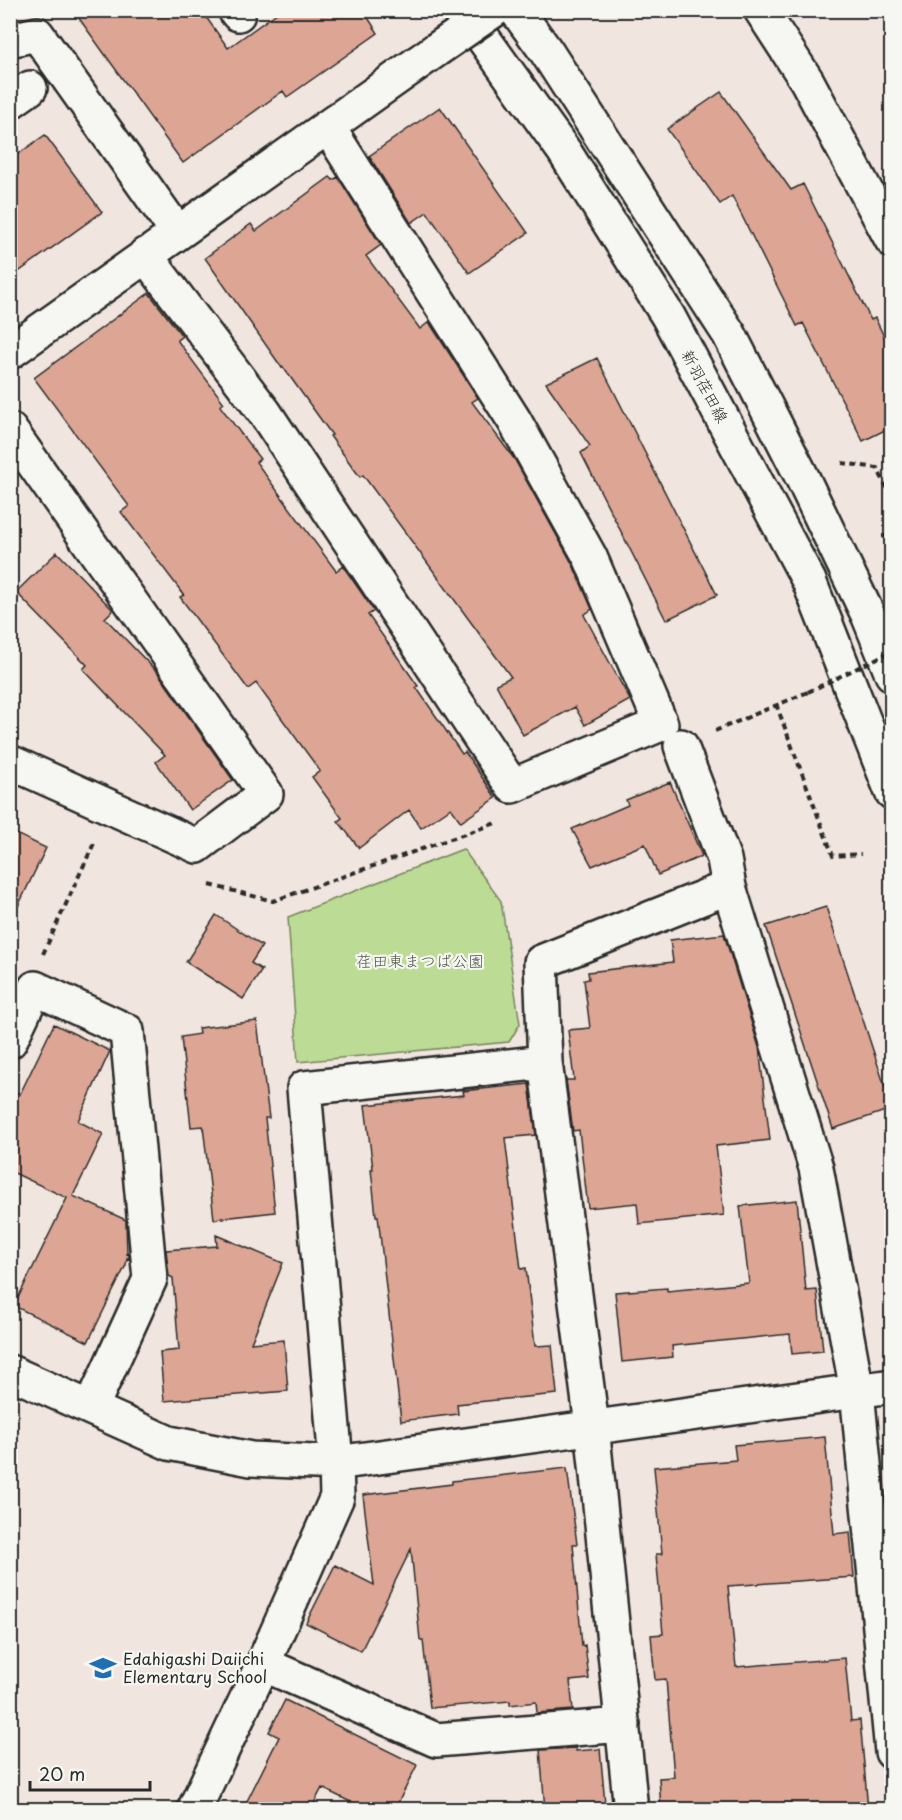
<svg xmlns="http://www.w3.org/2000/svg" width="902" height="1820" font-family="'Playpen Sans','Klee One',sans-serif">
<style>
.green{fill:#bcdb94;stroke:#748360;stroke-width:1.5}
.building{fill:#dca594;stroke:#2b2b2b;stroke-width:1.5}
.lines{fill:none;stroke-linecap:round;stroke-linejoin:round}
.minor-casing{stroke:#2b2b2b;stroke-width:38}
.path{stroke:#2b2b2b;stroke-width:4;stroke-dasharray:6 4.5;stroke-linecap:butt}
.minor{stroke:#f6f6f2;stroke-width:33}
.minor-bridge-casing{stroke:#2b2b2b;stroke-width:38;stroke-linecap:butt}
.path-bridge{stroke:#2b2b2b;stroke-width:4;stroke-dasharray:6 4.5;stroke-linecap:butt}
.minor-bridge{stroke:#f6f6f2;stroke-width:33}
.labels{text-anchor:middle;stroke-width:4.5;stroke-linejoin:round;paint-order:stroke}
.street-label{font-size:16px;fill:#2b2b2b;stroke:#f6f6f2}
.park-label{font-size:16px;fill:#4f5745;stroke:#f6f6f2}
.poi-label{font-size:16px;fill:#2b2b2b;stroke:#f6f6f2;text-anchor:start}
</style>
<rect width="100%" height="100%" fill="#f1e6df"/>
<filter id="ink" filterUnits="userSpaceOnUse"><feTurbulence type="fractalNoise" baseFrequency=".0167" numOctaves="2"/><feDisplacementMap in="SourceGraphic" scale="12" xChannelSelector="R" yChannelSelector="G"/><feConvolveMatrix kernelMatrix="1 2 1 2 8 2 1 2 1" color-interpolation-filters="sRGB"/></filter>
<g filter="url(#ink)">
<path class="green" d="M 463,849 L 501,901 L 520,1024 L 509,1042 L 298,1062 L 288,917 Z"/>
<path class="building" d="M 73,10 L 201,10 L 228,48 L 281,10 L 363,10 L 378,33 L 287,97 L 283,91 L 183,163 Z
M 721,92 L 791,190 L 803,184 L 871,320 L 875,318 L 891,351 L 891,427 L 863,441 L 803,323 L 797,326 L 732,196 L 720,204 L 667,129 Z
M 440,107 L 528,233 L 469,273 L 427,212 L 411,223 L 369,156 Z
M 45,135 L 102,212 L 10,278 L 10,160 Z
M 330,177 L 333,180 L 338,177 L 381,245 L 366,256 L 420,329 L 429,322 L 478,398 L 472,402 L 515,460 L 573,565 L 592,609 L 584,615 L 630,700 L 585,725 L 575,707 L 523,735 L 496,684 L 511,677 L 363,475 L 360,477 L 330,436 L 332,435 L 283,367 L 282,368 L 205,258 L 251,224 L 256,231 Z
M 149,293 L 182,336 L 177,340 L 224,403 L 220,406 L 260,459 L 256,462 L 336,571 L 343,566 L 374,611 L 368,615 L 418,686 L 416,687 L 462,754 L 465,752 L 496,798 L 461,822 L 451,808 L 421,828 L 409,810 L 359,848 L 338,821 L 342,818 L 312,777 L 320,771 L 256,683 L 248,689 L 180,597 L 184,595 L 121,512 L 129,506 L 34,378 Z
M 597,358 L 717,595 L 666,620 L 581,453 L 590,446 L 546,383 Z
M 57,552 L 113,610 L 105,618 L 158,673 L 233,780 L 190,810 L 156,762 L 165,755 L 83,669 L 87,665 L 16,592 Z
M 670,782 L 702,856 L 658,875 L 645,844 L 592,866 L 572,829 L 628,805 L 626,800 Z
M 10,831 L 46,848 L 10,923 Z
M 826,907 L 891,1105 L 891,1109 L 833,1129 L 766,926 Z
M 216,915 L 262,946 L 251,963 L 262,970 L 243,999 L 186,962 Z
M 724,934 L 759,1047 L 770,1140 L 716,1146 L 724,1215 L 639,1224 L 637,1203 L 588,1208 L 579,1130 L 573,1131 L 566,1080 L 574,1080 L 568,1030 L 590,1028 L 584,980 L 589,979 L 588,972 L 673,962 L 670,940 Z
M 257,1021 L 269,1118 L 265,1118 L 275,1212 L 214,1219 L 203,1126 L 191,1127 L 181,1037 L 199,1034 L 198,1028 Z
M 54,1024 L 110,1051 L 78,1121 L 103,1134 L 73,1196 L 126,1220 L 127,1254 L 129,1253 L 129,1259 L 127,1258 L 126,1265 L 88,1342 L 14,1306 L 67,1198 L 10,1171 L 10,1089 L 20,1094 Z
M 529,1084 L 536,1135 L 505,1138 L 521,1269 L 526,1268 L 535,1346 L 552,1345 L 557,1394 L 457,1404 L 458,1414 L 401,1421 L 378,1216 L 376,1216 L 371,1169 L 373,1169 L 365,1105 L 464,1095 L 463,1091 Z
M 797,1200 L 806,1291 L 817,1290 L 823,1351 L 792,1354 L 790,1334 L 672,1346 L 673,1357 L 622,1362 L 615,1292 L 667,1288 L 667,1291 L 749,1283 L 740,1206 Z
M 216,1235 L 283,1263 L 251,1343 L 284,1340 L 288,1391 L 164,1401 L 160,1352 L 179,1350 L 173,1278 L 169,1276 L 166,1250 L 217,1246 Z
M 825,1437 L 834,1534 L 850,1532 L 854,1577 L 728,1586 L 736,1667 L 845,1658 L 851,1721 L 860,1720 L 868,1809 L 661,1809 L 659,1778 L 674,1777 L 666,1679 L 655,1680 L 651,1635 L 663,1634 L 656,1554 L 662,1554 L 654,1467 L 736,1460 L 734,1445 Z
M 567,1468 L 577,1544 L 573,1544 L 582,1646 L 585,1645 L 589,1679 L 570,1681 L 573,1710 L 537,1713 L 536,1702 L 510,1705 L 510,1701 L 430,1708 L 423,1640 L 420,1640 L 411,1549 L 361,1651 L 306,1623 L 335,1565 L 374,1585 L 363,1495 L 452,1484 L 452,1481 Z
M 285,1700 L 417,1765 L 395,1809 L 365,1809 L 322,1788 L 311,1809 L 243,1809 L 279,1737 L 269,1732 Z
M 576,1748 L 576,1751 L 600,1749 L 605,1804 L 545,1809 L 540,1750 Z"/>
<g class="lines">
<g class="minor-casing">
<path id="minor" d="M 235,10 L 238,14
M 463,10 L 564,151 L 668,316 L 809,581 L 892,792
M 516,10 L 546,51 L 729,334 L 802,477 L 869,617 L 892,674
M 761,10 L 807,81 L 892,240
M 10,40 L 37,34 L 177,232
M 10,102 L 30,88
M 145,255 L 265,413 L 512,786 L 661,724 L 590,557 L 514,420 L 328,127
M 10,352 L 436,50
M 10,430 L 266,794 L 197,846 L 10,762
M 681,746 L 724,859 L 729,887
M 10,1041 L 35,988 L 127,1031 L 150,1279 L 91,1408
M 545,1062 L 592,1426 L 631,1810
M 10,1372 L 169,1443 L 251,1459 L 336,1463 L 892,1386
M 263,1664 L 436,1740 L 623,1725
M 194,1810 L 263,1664 L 337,1497 L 336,1463 L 304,1088 L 545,1062 L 541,962 L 729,887 L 816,1168 L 857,1391 L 892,1752"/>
</g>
<path class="path" d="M 842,463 L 877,468 L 892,497
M 882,536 L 892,536
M 776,704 L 833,856 L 861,854
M 715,731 L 808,692
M 210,885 L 273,901 L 499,822
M 43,954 L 95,841"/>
<use href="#minor" class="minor"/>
<g class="minor-bridge-casing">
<path id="minor-bridge" d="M 436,50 L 494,10"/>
</g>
<path class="path-bridge" d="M 808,692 L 892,651"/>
<use href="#minor-bridge" class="minor-bridge"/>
</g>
</g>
<defs>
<g id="school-bare" transform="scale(2.07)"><path d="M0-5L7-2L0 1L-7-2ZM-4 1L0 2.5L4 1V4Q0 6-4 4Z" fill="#1f6fb2" stroke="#f6f6f2" stroke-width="2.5" paint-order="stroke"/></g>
</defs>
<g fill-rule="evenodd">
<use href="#school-bare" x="103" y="1668"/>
</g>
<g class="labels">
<g class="street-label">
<text transform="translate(705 386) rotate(62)" y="6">新羽荏田線</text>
</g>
<g class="park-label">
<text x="420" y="967">荏田東まつば公園</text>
</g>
<g class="poi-label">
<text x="123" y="1665">Edahigashi Daiichi<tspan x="123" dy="18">Elementary School</tspan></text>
</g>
</g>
<rect width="902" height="1820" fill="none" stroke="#f6f6f2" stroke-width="36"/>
<rect x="18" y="18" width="866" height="1784" fill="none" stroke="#2b2b2b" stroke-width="2" filter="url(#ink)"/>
<path d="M30 1781v9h120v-9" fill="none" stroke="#2b2b2b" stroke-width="3"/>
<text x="39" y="1781" font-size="18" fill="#2b2b2b" stroke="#f6f6f2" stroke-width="4.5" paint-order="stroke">20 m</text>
</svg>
